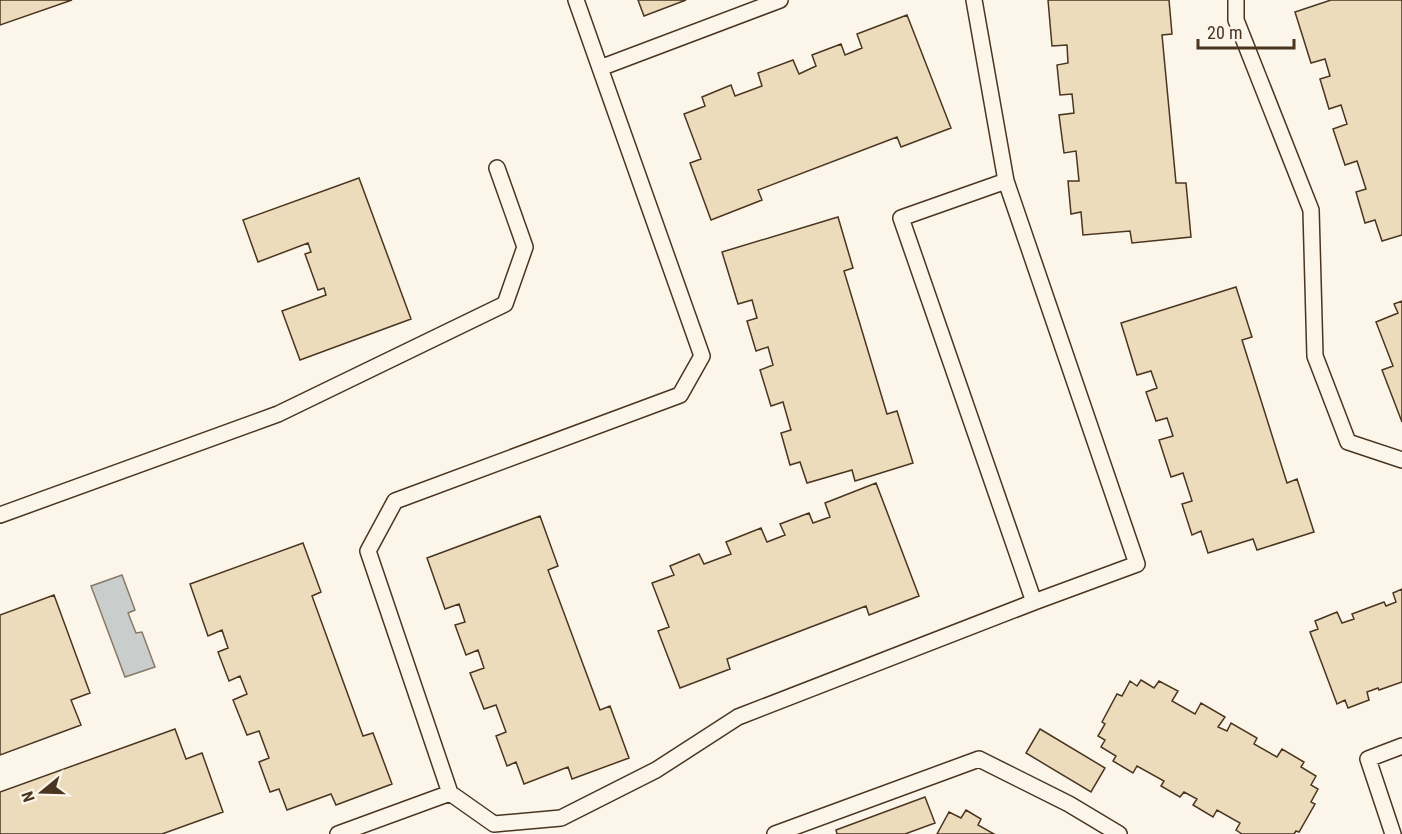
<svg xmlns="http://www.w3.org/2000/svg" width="1402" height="834" font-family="'Roboto Condensed',sans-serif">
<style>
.water{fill:#c9cecd;stroke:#887966;stroke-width:1.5}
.building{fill:#ecdcbc;stroke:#4a3520;stroke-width:1.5}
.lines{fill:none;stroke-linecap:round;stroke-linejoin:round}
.service-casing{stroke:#4a3520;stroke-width:18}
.service{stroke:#fbf6e9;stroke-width:15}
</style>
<rect width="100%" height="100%" fill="#fbf6e9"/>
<path class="water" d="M 122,575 L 135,610 L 128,613 L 136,633 L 142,632 L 155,667 L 125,677 L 91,586 Z"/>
<path class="building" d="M 0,0 L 72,0 L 0,25 Z
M 638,0 L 686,0 L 644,16 Z
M 1048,0 L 1169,0 L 1172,34 L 1162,35 L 1176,183 L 1186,183 L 1191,237 L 1132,243 L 1130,231 L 1083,235 L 1081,212 L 1071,214 L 1068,181 L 1079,181 L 1076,151 L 1064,153 L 1059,115 L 1074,113 L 1072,94 L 1060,95 L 1057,65 L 1068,63 L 1067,45 L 1052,46 Z
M 1331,0 L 1402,0 L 1402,235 L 1382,241 L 1375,220 L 1365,223 L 1356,192 L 1366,189 L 1357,161 L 1345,165 L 1333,129 L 1347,124 L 1341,105 L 1329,109 L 1320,79 L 1330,76 L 1325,59 L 1311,63 L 1295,12 Z
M 907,15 L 951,128 L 901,147 L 897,137 L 758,190 L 762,200 L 711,220 L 690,163 L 701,159 L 684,114 L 705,106 L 702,97 L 731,85 L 735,96 L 762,86 L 758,73 L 793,60 L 799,74 L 816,66 L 812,55 L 841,44 L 845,55 L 862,48 L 857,34 Z
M 359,178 L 411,319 L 300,360 L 282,311 L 326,295 L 324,288 L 318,290 L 305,254 L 311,252 L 308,243 L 258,262 L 243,220 Z
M 838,217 L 853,268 L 844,271 L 887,414 L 897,411 L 913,463 L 855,481 L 852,470 L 807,483 L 800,462 L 790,465 L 781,433 L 791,430 L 783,402 L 771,406 L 760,370 L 773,365 L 768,347 L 756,351 L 747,321 L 757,318 L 752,300 L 738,304 L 722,252 Z
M 1236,287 L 1252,337 L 1242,340 L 1287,483 L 1297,479 L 1314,532 L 1257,550 L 1253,539 L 1208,553 L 1201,531 L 1192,535 L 1182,504 L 1192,501 L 1183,473 L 1171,477 L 1159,440 L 1173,436 L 1167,418 L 1156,421 L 1146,392 L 1157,388 L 1151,371 L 1137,375 L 1121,323 Z
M 1402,301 L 1402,422 L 1382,370 L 1393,366 L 1376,322 L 1398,313 L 1394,304 Z
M 876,483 L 919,596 L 869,615 L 866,606 L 727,659 L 730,669 L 680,688 L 658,631 L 669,627 L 652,583 L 674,575 L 670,566 L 699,554 L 704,564 L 731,554 L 726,542 L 761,528 L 767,542 L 785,535 L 780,524 L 809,513 L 813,523 L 830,517 L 825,503 Z
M 540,516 L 558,566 L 548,570 L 600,710 L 610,706 L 629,758 L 572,779 L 568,767 L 524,784 L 516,762 L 507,766 L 496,736 L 506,732 L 496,705 L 484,709 L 470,673 L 484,668 L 478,650 L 466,655 L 455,625 L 465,622 L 459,604 L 445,609 L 427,558 Z
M 303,543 L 321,592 L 312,596 L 363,736 L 373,733 L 392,784 L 336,805 L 331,794 L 287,810 L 279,789 L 270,792 L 259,762 L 269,758 L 259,731 L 247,735 L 233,700 L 247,694 L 240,676 L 229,681 L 218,652 L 228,648 L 222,630 L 208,636 L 190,584 Z
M 1402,589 L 1402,682 L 1379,690 L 1378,688 L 1367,692 L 1369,700 L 1348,708 L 1345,700 L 1337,704 L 1310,632 L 1318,629 L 1315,621 L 1337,612 L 1342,623 L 1354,619 L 1352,614 L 1384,602 L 1386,606 L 1396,602 L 1393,593 Z
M 54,595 L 90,693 L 71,700 L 81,725 L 0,755 L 0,615 Z
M 1141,680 L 1154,688 L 1159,681 L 1178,691 L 1172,701 L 1195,714 L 1201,703 L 1225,717 L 1218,727 L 1227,731 L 1231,723 L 1257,738 L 1254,744 L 1277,757 L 1282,749 L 1304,762 L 1301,767 L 1316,776 L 1311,785 L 1318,789 L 1311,802 L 1315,804 L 1299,832 L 1296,831 L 1294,834 L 1242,834 L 1236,830 L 1240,823 L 1217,810 L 1213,817 L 1193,805 L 1197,799 L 1184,792 L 1180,797 L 1161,786 L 1164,781 L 1137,766 L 1133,773 L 1113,761 L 1116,756 L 1101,747 L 1105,740 L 1098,736 L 1105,724 L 1102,722 L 1117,694 L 1122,696 L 1130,681 L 1137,686 Z
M 175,729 L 186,759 L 202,753 L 223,812 L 162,834 L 0,834 L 0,792 Z
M 1040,729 L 1105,768 L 1091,792 L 1026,753 Z
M 925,797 L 935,823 L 905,834 L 837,834 L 836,830 Z
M 966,810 L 981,819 L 978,825 L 994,834 L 937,834 L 949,812 L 961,818 Z"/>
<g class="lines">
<g class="service-casing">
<path id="service" d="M 576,0 L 600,68 L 780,0
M 974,0 L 1006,181 L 1137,564 L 1034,602 L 901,218 L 1006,181
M 1236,0 L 1236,20 L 1311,210 L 1315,356 L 1348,442 L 1402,460
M 600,68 L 702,356 L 680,395 L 395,501 L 368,551 L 450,793 L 494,824 L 561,818 L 656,770 L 738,717 L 1034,602
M 0,515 L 278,414 L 505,304 L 525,247 L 497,168
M 338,834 L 450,793
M 775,834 L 979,759 L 1069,804 L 1119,834
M 1393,834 L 1368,759 L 1402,746"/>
</g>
<use href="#service" class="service"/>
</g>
<g transform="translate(42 792) rotate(251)" stroke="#fbf6e9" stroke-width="4.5" paint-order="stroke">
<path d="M0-4.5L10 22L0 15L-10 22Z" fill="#4a3520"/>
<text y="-9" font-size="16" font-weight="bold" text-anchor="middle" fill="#4a3520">N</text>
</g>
<path d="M1198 39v9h96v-9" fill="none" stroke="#4a3520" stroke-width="3"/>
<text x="1207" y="39" font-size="18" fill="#4a3520" stroke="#fbf6e9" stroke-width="4.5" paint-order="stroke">20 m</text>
</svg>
